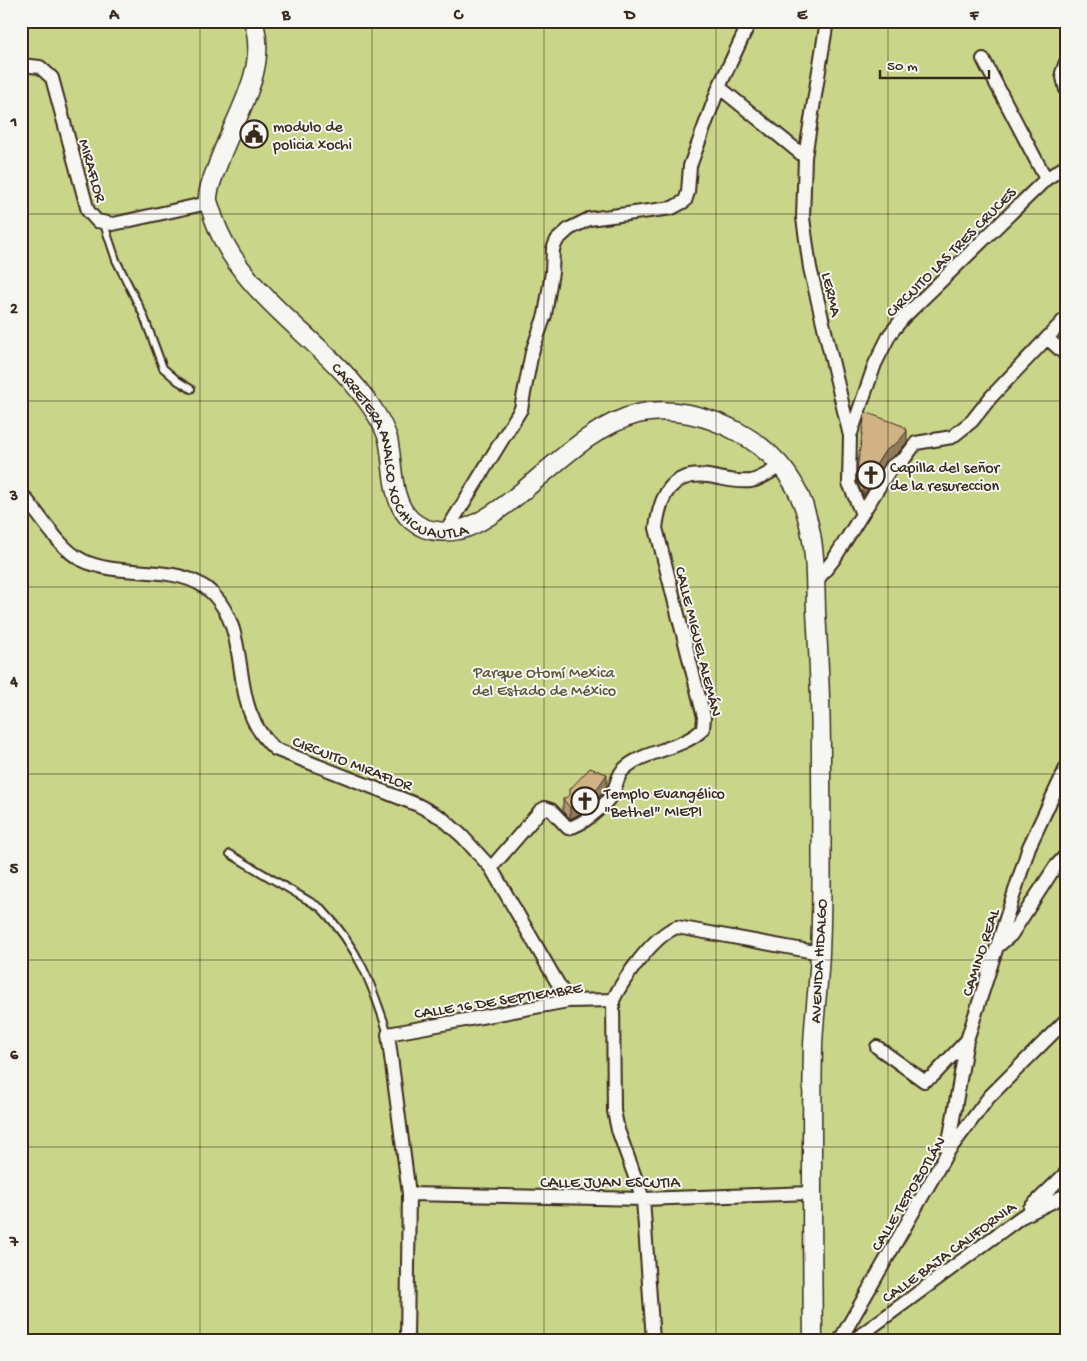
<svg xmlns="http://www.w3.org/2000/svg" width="1087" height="1361" font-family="'Gochi Hand',sans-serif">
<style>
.green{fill:#c9d68a;stroke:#828054}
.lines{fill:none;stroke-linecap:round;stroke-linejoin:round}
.service-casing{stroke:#3b2a1e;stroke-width:10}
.minor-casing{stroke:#3b2a1e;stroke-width:16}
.secondary-casing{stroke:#3b2a1e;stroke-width:21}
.service{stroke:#f6f6f2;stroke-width:6}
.minor{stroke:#f6f6f2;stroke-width:12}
.secondary{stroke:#f6f6f2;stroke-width:18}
.wall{fill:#b49972;stroke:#3b2a1e}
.shaded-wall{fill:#927d5d;stroke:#3b2a1e}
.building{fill:#d1b285;stroke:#3b2a1e}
.grid{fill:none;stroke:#3b2a1e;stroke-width:1;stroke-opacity:0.55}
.labels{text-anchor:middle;stroke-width:4;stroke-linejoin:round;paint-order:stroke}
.poi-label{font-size:16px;fill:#3b2a1e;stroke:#f6f6f2;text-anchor:start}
.street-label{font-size:16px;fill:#3b2a1e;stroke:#f6f6f2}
.park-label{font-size:16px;fill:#5e5539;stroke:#f6f6f2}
.neatline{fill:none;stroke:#3b2a1e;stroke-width:2}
.grid-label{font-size:16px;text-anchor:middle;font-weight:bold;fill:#3b2a1e}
</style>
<rect width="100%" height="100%" fill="#f6f6f2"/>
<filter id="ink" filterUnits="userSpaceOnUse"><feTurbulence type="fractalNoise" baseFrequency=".02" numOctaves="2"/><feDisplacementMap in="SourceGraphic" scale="10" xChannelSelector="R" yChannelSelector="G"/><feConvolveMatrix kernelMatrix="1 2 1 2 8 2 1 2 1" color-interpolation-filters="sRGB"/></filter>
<g filter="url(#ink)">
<path class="green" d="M 21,21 L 1066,21 L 1066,1340 L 21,1340 Z"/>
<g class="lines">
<g class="service-casing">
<path id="service" d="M 104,224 L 116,260 L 143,314 L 163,368 L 178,381 L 191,389
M 230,854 L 321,908 C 358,947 372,984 388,1034"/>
</g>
<g class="minor-casing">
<path id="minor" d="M 750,21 L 719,87 L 805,157
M 827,21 L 805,157 L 803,218 L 810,268 L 850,436
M 983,59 L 1046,179
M 1066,62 L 1062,73 L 1066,90
M 21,65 L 40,67 L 52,78 L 88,211 L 97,221 L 113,224 L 208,203
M 1047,338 L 1066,355
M 21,493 C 39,513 59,549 82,560 C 121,580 181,561 213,594 C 255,638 225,705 275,749 L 418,805 L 442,818 L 463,837 L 491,868 L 568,1001
M 862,514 L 849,483 L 850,436 L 875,364 L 890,334 L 903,318 L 1046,179 L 1066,166
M 445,533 L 521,409 L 532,352 L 545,315 L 552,272 L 553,249 L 557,240 L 569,229 L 589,219 L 672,208 L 685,201 L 688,192 L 690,166 L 719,87
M 815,583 L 834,559 L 892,466 L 904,459 L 916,443 L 952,437 L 972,421 L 991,397 L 1066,318
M 491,868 L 540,811 L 545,808 L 551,810 L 568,828 C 583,825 602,808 611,796 C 617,788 616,776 624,769 C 644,750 682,750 703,729 L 704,717 L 656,528 C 660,496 671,471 708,476 C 722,478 737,483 751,481 C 762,479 773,470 782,465
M 997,947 L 1011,935 L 1055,867 L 1066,855
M 613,1000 L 614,1111 L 618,1130 L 643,1199 L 653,1340
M 877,1047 L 924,1081 L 933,1076 L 967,1040
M 947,1153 L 967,1040 L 1029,847 L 1066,768
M 409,1194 L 643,1199 L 811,1193
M 1030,1208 L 1066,1173
M 407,1340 L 409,1194 L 388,1034 L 568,1001 L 613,1000 C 624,978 654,935 677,927 L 820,953
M 840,1340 L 947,1153 L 989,1097 L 1066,1020
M 854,1340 L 1021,1217 L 1066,1195"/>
</g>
<g class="secondary-casing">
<g id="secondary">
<path id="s1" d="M 253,21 C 270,70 233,119 218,164 C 214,176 207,189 208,201 C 209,204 213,216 214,219 C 241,296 318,335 365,398 C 374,410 384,425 388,439 C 394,465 390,501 411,520 C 428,535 454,534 473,525 C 530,497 574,431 637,414 C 670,406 709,416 738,432 C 773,451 797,478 807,517 C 816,548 815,579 816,611 C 819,661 821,712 821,762 C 821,825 823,889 820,952 C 819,983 814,1015 813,1046 C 811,1144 812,1242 813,1340"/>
</g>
</g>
<use href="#service" class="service"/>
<use href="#minor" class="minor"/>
<use href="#secondary" class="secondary"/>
</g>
<path class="wall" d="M 907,442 L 898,453 L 885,462 L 863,496 L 857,481 L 857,470 Z
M 607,786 L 597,800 L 581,813 L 570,819 L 563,810 L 563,799 Z"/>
<path class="shaded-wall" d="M 907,431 L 907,442 L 898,453 L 885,462 L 863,496 L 863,485 L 885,451 Z
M 607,774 L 607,786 L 597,800 L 581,813 L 570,819 L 570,808 Z"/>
<path class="building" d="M 865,412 L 903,426 L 907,431 L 898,442 L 885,451 L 863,485 L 857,470 Z
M 590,768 L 607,774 L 597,789 L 581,802 L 570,808 L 563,799 L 570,795 L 570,789 Z"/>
</g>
<path class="grid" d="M 200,21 L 200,1340M 372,21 L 372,1340M 544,21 L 544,1340M 716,21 L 716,1340M 888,21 L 888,1340M 21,214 L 1066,214M 21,401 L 1066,401M 21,587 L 1066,587M 21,774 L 1066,774M 21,960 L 1066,960M 21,1147 L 1066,1147"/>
<defs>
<g id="civic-ring" transform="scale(1.4375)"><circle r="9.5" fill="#f6f6f2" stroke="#3b2a1e" stroke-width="1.5"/><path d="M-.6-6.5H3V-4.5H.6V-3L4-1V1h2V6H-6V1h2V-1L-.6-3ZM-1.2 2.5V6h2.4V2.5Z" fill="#3b2a1e"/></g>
<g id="church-ring" transform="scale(1.4375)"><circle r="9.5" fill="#f6f6f2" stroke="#3b2a1e" stroke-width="1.5"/><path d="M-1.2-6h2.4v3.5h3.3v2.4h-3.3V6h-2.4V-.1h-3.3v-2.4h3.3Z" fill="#3b2a1e"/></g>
</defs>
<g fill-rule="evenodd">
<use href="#civic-ring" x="254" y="134"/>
<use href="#church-ring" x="871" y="475"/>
<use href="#church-ring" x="585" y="801"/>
</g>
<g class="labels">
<g class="poi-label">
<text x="273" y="131">modulo de<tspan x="273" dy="18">policia xochi</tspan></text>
<text x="890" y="472">Capilla del señor<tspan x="890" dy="18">de la resureccion</tspan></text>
<text x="604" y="798">Templo Evangélico<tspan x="604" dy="18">"Bethel" MIEPI</tspan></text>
</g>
<g class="street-label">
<text transform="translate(94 170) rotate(74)" y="6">MIRAFLOR</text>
<text transform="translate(950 251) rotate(-45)" y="6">CIRCUITO LAS TRES CRUCES</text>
<text transform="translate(833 294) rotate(77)" y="6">LERMA</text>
<text dy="6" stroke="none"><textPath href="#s1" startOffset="518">CARRETERA ANALCO XOCHICUAUTLA</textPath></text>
<text transform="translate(700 641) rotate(76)" y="6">CALLE MIGUEL ALEMÁN</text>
<text transform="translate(353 762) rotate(21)" y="6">CIRCUITO MIRAFLOR</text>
<text transform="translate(979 952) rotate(-72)" y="6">CAMINO REAL</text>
<text transform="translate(817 961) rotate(-87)" y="6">AVENIDA HIDALGO</text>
<text transform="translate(498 999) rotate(-9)" y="6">CALLE 16 DE SEPTIEMBRE</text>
<text x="610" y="1187">CALLE JUAN ESCUTIA</text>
<text transform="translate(907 1193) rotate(-59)" y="6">CALLE TEPOZOTLÁN</text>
<text transform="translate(948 1251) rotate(-36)" y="6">CALLE BAJA CALIFORNIA</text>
</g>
<g class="park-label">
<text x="544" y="677">Parque Otomí Mexica<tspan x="544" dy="18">del Estado de México</tspan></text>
</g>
</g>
<rect width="1087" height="1361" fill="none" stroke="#f6f6f2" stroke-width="55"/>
<path d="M880 70v8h109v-8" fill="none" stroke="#3b2a1e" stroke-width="2.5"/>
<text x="887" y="70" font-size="15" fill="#3b2a1e" stroke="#f6f6f2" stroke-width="4" paint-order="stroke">50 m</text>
<rect x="28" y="28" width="1032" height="1306" class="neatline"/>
<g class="grid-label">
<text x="114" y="19">A</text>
<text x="286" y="19">B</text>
<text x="458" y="19">C</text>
<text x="630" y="19">D</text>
<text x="802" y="19">E</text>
<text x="974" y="19">F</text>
<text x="14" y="126">1</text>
<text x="14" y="313">2</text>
<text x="14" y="500">3</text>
<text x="14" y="686">4</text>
<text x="14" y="873">5</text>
<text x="14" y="1059">6</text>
<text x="14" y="1246">7</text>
</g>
</svg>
